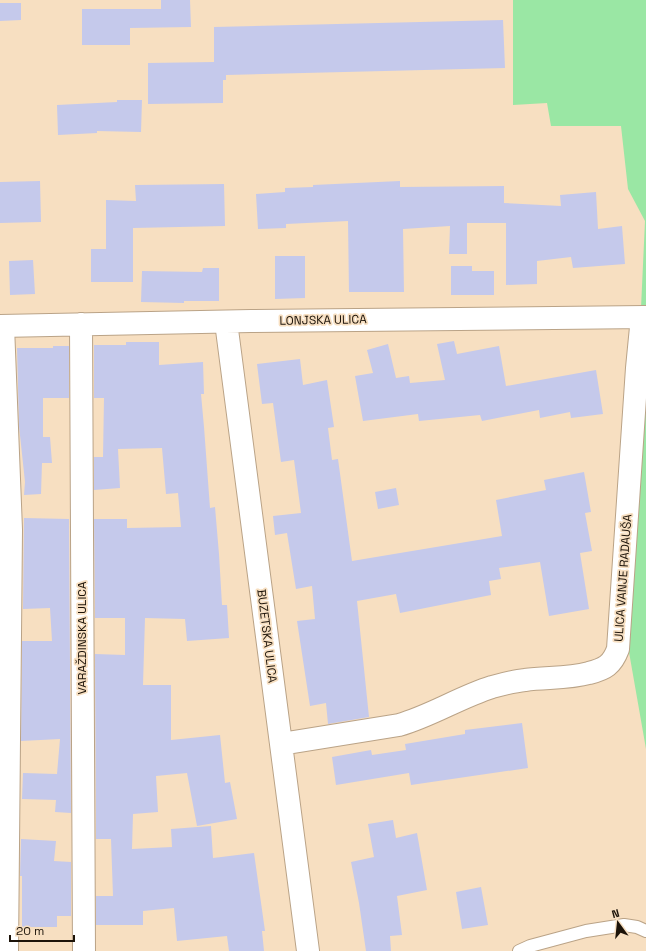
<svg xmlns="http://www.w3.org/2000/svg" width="646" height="951" font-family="'Space Grotesk',sans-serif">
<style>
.grass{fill:#9ae7a4}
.building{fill:#c5c9eb}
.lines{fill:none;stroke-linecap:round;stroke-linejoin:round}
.lane-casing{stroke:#baa387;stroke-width:14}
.street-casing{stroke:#baa387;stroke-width:24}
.lane{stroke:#fff;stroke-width:12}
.street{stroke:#fff;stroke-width:22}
.labels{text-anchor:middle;stroke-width:3.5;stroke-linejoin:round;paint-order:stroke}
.street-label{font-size:12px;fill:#1c1309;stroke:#f7dfc1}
</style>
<rect width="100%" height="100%" fill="#f7dfc1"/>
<path class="grass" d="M 513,0 L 646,0 L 646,308 L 641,308 L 645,221 L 628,189 L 621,126 L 551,126 L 547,103 L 513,105 Z
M 646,402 L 646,749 L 629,652 Z"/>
<path class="building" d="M 161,0 L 190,0 L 191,27 L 130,28 L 130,45 L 82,45 L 82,9 L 161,9 Z
M 0,3 L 21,3 L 21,20 L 0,21 Z
M 503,20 L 505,68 L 226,75 L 226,80 L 223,80 L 223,103 L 148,104 L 148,63 L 214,62 L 214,27 Z
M 117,100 L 142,100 L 141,132 L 97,131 L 97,133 L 58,135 L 57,105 L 117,102 Z
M 40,181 L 41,222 L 0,223 L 0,182 Z
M 400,181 L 400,187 L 504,186 L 504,203 L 561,206 L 560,195 L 596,192 L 598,229 L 622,226 L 625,264 L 573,268 L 571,257 L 537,261 L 537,284 L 506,285 L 506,223 L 467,223 L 467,254 L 449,254 L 450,226 L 403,229 L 404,292 L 349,292 L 348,221 L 286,224 L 286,228 L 258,229 L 256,194 L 285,192 L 285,188 L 313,187 L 313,185 Z
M 224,184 L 225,226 L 133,228 L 133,282 L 91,282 L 91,249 L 106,249 L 106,200 L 136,201 L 135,185 Z
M 275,256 L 305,256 L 305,298 L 275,299 Z
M 33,260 L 35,294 L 10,295 L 9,261 Z
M 451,266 L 472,266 L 472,271 L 494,271 L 494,295 L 451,295 Z
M 203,268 L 219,268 L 219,301 L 184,301 L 184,303 L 141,302 L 142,271 L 202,272 Z
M 454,341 L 457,354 L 499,346 L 506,386 L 596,370 L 603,414 L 571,418 L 570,412 L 540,418 L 539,410 L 482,421 L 480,415 L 419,421 L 418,414 L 363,421 L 355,376 L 373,373 L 367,350 L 388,344 L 396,378 L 409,376 L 410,383 L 445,380 L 437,344 Z
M 126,342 L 159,342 L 159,365 L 203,362 L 204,394 L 201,394 L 204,427 L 210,508 L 215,507 L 219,554 L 222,605 L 227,605 L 229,638 L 187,641 L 185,619 L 145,618 L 143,685 L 171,685 L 171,740 L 220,735 L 225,783 L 230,782 L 237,819 L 197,826 L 187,773 L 156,776 L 158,812 L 133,814 L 132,849 L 172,847 L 171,829 L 211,826 L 213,858 L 254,853 L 265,931 L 262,931 L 264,951 L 229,951 L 227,936 L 177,941 L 174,908 L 143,911 L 143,925 L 96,925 L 96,896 L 113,896 L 111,839 L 96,839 L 95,654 L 125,655 L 125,618 L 95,618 L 94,519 L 127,519 L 127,528 L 181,527 L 178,493 L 166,494 L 162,448 L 118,449 L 120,488 L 94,490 L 94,457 L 103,457 L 104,398 L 94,398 L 94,345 L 126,345 Z
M 53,346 L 69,346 L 69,398 L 43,398 L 43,437 L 50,437 L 52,463 L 42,463 L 41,494 L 24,495 L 25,482 L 19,426 L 17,348 L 53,348 Z
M 300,359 L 303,385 L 327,380 L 334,427 L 328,428 L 332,460 L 338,459 L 352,561 L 502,536 L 496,500 L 546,490 L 544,480 L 584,472 L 591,512 L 585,513 L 592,551 L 580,553 L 589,609 L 549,616 L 540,562 L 499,568 L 501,579 L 489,581 L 491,595 L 400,613 L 396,594 L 357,601 L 369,717 L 328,724 L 326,703 L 310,706 L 297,621 L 315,619 L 312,586 L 296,589 L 287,533 L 275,535 L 273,516 L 301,513 L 294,460 L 281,462 L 273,403 L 262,404 L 257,364 Z
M 396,488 L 399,505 L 378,509 L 375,492 Z
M 24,518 L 69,519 L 71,813 L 55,812 L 56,800 L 22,799 L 23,773 L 57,774 L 60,739 L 21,741 L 22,641 L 52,641 L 50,608 L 23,609 Z
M 522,723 L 528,768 L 411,785 L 409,773 L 336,785 L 332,757 L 371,750 L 372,755 L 406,750 L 405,744 L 465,734 L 465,730 Z
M 393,820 L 396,838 L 417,833 L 427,890 L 397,896 L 402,935 L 390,936 L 391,951 L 366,951 L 359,903 L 351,862 L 374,857 L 368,824 Z
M 21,839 L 56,841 L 54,861 L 71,862 L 71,916 L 57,916 L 57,927 L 22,927 L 22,876 L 20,876 Z
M 481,887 L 488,925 L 462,929 L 456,892 Z"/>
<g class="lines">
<g class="lane-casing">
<path id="lane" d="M 519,951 L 530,946 L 586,931 L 624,925 L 637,927 L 646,931"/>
</g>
<g class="street-casing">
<path id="street" d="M 226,322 L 308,951
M 81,324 L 84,951
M 0,326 L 251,321 L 646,317
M 3,326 L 11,530 L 7,951
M 281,744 L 399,725 C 431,716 460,697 492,687 C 503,684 514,681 525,680 C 546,677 568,679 589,673 C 605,669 612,665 618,649 L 637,368 L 642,317"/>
</g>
<use href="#lane" class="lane"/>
<use href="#street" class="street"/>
</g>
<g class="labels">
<g class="street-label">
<text transform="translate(323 320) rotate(-1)" y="4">LONJSKA ULICA</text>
<text transform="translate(623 578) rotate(-86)" y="4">ULICA VANJE RADAUŠA</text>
<text transform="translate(267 636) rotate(83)" y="4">BUZETSKA ULICA</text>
<text transform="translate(82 638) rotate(-90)" y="4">VARAŽDINSKA ULICA</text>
</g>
</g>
<g transform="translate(618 923) rotate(345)" stroke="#f7dfc1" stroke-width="3" paint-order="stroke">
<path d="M0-3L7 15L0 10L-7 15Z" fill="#1c1309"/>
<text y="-6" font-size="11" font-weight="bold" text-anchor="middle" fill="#1c1309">N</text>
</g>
<path d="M10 935v6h64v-6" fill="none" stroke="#1c1309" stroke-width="2"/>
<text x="16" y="935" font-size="12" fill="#1c1309" stroke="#f7dfc1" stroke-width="3" paint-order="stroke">20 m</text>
</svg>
